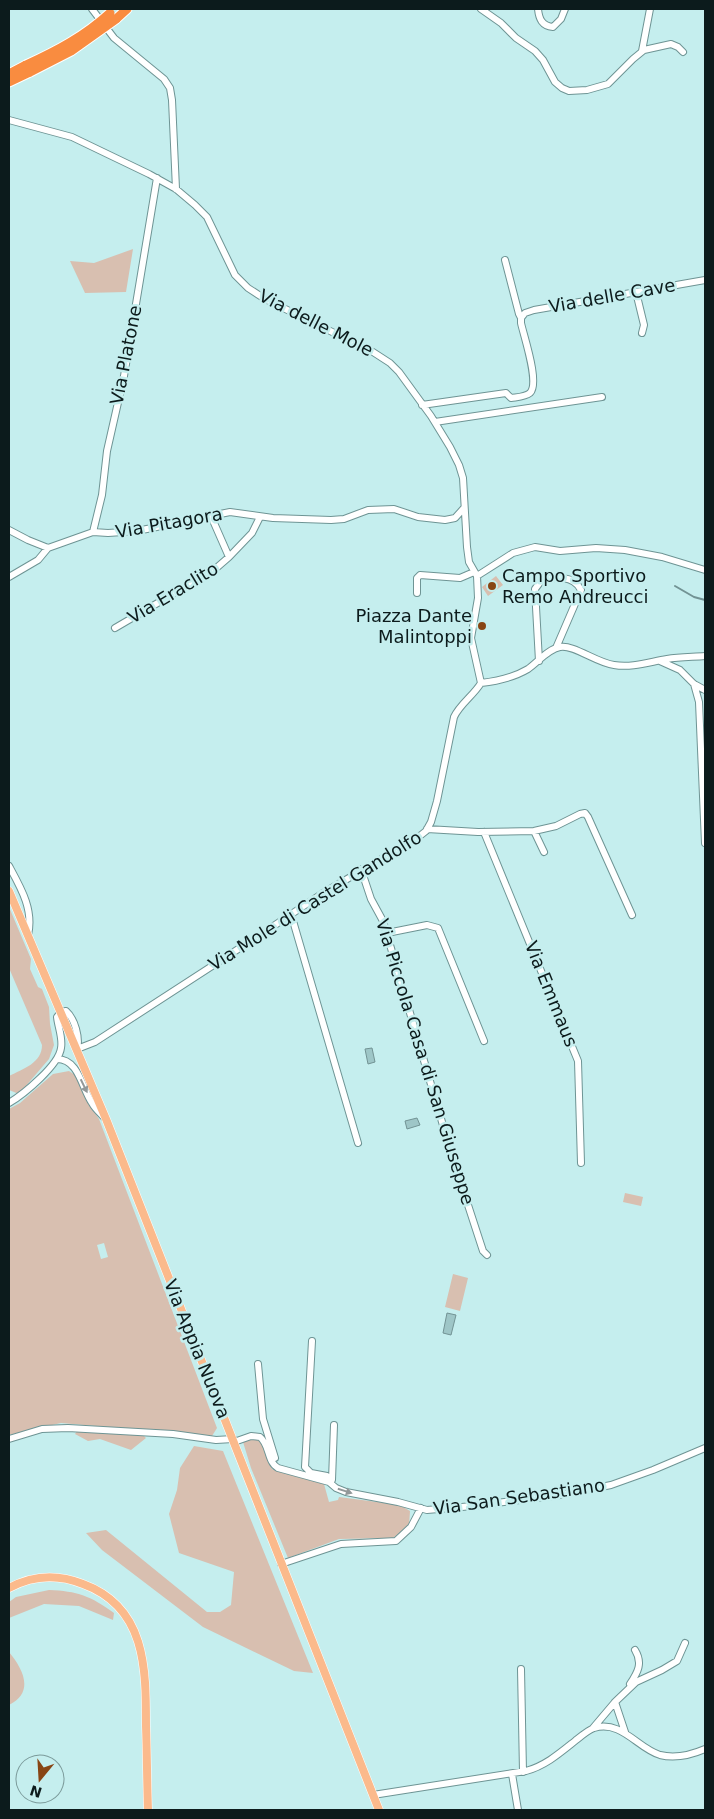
<svg xmlns="http://www.w3.org/2000/svg" width="714" height="1819" font-family="'DejaVu Sans',sans-serif">
<style>
.green{fill:#d8bfb0;fill-rule:evenodd}
.water{fill:#9ec6c7;stroke:#729394}
.lines{fill:none;stroke-linecap:round;stroke-linejoin:round}
.stream{stroke:#729394;stroke-width:2}
.minor-casing{stroke:#6e9494;stroke-width:8}
.major-casing{stroke:#fff;stroke-width:9}
.highway-casing{stroke:#fff;stroke-width:11}
.minor{stroke:#fff;stroke-width:6}
.major{stroke:#fbba8c;stroke-width:8}
.highway{stroke:#f98c40;stroke-width:9}
.highway-bridge-casing{stroke:#fff;stroke-width:11;stroke-linecap:butt}
.highway-bridge{stroke:#f98c40;stroke-width:9}
.oneway{fill:#929899}
.poi-dot{fill:#884514;stroke:#c5eeee;stroke-width:2}
.labels{text-anchor:middle;stroke-width:5;stroke-linejoin:round;paint-order:stroke}
.street-label{font-size:18px;fill:#0c1b1c;stroke:#c5eeee}
.poi-label{font-size:18px;fill:#0c1b1c;stroke:#c5eeee;text-anchor:start}
</style>
<rect width="100%" height="100%" fill="#c5eeee"/>
<path class="green" d="M 133,249 L 126,292 L 85,293 L 70,261 L 94,263 Z
M 496,576 L 503,585 L 488,596 L 482,587 Z
M 9,907 L 31,959 L 30,969 L 38,987 L 42,989 L 49,1007 L 50,1024 L 54,1045 L 49,1059 L 19,1094 L 9,1090 L 9,1076 C 23,1069 42,1063 42,1045 L 9,968 Z
M 69,1071 L 75,1075 L 86,1100 L 99,1119 L 217,1428 L 212,1436 L 61,1423 L 9,1435 L 9,1109 L 20,1103 L 53,1074 ZM 104,1243 L 108,1257 L 101,1259 L 97,1245 Z
M 625,1193 L 643,1197 L 641,1206 L 623,1202 Z
M 453,1274 L 468,1278 L 460,1311 L 445,1307 Z
M 77,1431 L 143,1435 L 146,1438 L 131,1450 L 100,1439 L 88,1441 L 75,1434 Z
M 256,1438 L 263,1443 L 272,1469 L 324,1484 L 329,1502 L 338,1500 L 339,1497 L 400,1505 L 410,1511 L 409,1526 L 393,1538 L 339,1539 L 288,1558 L 251,1468 L 243,1442 Z
M 194,1446 L 223,1451 L 313,1673 L 294,1671 L 203,1627 L 102,1550 L 86,1533 L 106,1530 L 207,1612 L 220,1612 L 231,1605 L 234,1572 L 179,1553 L 169,1514 L 177,1490 L 180,1468 Z
M 49,1590 C 77,1591 91,1596 114,1613 L 113,1620 L 79,1606 L 44,1604 L 9,1618 L 9,1602 L 16,1597 Z
M 9,1652 C 23,1669 35,1692 9,1705 Z"/>
<path class="water" d="M 372,1048 L 375,1062 L 368,1064 L 365,1049 Z
M 417,1118 L 420,1125 L 407,1129 L 405,1121 Z
M 447,1313 L 456,1315 L 451,1335 L 443,1333 Z"/>
<g class="lines">
<path class="stream" d="M 675,586 L 694,597 L 705,600"/>
<g class="minor-casing">
<path id="minor" d="M 92,9 L 114,38 L 164,79 L 170,88 L 172,100 L 176,189
M 481,9 L 501,23 L 516,38 L 535,51 L 543,60 L 555,82 L 562,88 L 569,91 L 587,90 L 608,84 L 633,59 L 644,50 L 671,44 L 678,47 L 683,52
M 538,9 C 539,19 542,26 553,27 L 561,19 L 565,9
M 642,51 L 650,9
M 9,120 L 72,137 L 149,174 L 176,189 L 195,205 L 207,217 L 235,275 L 248,288 L 265,299 L 373,352 L 390,363 L 399,372 L 431,416 L 450,447 L 459,465 L 463,478 L 467,547 L 469,562 L 477,576 L 478,598 L 471,638 L 481,683 C 473,696 460,704 454,717 L 437,801 L 431,822 L 426,831 L 416,839 L 323,893 L 263,933 L 95,1042 L 77,1049
M 636,292 L 644,325 L 642,333
M 521,318 L 525,313 L 534,310 L 705,280
M 422,405 L 506,393 L 511,398 C 517,397 525,397 530,393 C 540,383 524,337 521,323 L 521,318 L 519,314 L 505,260
M 435,422 L 602,397
M 211,516 L 229,557 L 252,533 L 260,517
M 9,530 L 28,540 L 48,548
M 93,532 L 102,495 L 107,451 L 124,376 L 157,178
M 48,548 L 93,532 L 108,533 L 137,531 L 230,512 L 273,518 L 331,520 L 344,519 L 368,510 L 394,509 L 418,517 L 445,520 L 455,518 L 464,508
M 477,576 L 513,553 L 535,547 L 560,551 L 596,548 L 625,550 L 662,557 L 705,570
M 9,577 L 38,560 L 48,548
M 417,593 L 417,578 L 420,575 L 460,578 L 474,572
M 115,628 L 214,570 L 229,557
M 539,661 L 535,589 L 541,581 C 554,576 574,575 581,590 L 556,648
M 660,661 L 680,670 L 694,684 L 705,690
M 481,683 C 498,681 513,678 528,669 C 538,662 548,649 560,647 C 573,644 597,663 614,665 C 632,668 649,662 667,659 C 679,657 693,657 705,656
M 694,684 L 699,702 L 705,843
M 427,829 L 478,832 L 534,831 L 556,826 L 580,814 L 585,813 L 588,817 L 632,915
M 534,831 L 544,852
M 484,832 L 578,1061 L 581,1163
M 9,866 C 21,888 34,910 28,935
M 361,869 L 371,899 L 383,921 L 452,1156 L 483,1251 L 487,1255
M 291,914 L 358,1143
M 387,933 L 427,925 L 438,928 L 484,1041
M 57,1059 C 79,1059 82,1089 92,1103 C 95,1109 100,1113 105,1118
M 9,1103 C 24,1094 59,1065 61,1048 C 63,1038 58,1027 57,1017 L 61,1012 L 66,1011 C 75,1019 80,1038 77,1049
M 312,1341 L 305,1467 L 311,1473 L 327,1476 L 329,1482
M 258,1364 L 263,1419 L 275,1458
M 9,1439 L 42,1429 L 68,1428 L 173,1434 L 216,1440 L 233,1439
M 234,1442 L 251,1436 L 260,1437 C 270,1445 267,1462 278,1468 L 329,1482 L 336,1488 L 346,1492 L 398,1502 L 427,1510 L 473,1506 L 560,1495 L 611,1485 L 653,1470 L 705,1448
M 330,1481 L 332,1480 L 334,1425
M 281,1564 L 341,1544 L 396,1541 L 411,1527 L 421,1508
M 521,1669 L 523,1772
M 630,1684 C 638,1672 643,1663 635,1650
M 615,1702 L 625,1732
M 593,1728 L 615,1702 L 636,1682 L 662,1670 L 677,1661 L 685,1643
M 512,1774 L 518,1810
M 373,1795 L 526,1771 C 545,1766 560,1753 575,1741 C 580,1737 588,1730 594,1728 C 622,1720 637,1748 660,1755 C 676,1759 691,1755 705,1749"/>
</g>
<g class="major-casing">
<path id="major" d="M 9,891 L 106,1119 L 379,1810
M 9,1588 C 33,1575 58,1574 83,1584 C 146,1607 146,1668 146,1726 C 147,1754 147,1782 148,1810"/>
</g>
<g class="highway-casing">
<path id="highway" d="M 116,19 L 127,9
M 9,74 L 26,65
M 9,82 L 30,72"/>
</g>
<use href="#minor" class="minor"/>
<use href="#major" class="major"/>
<use href="#highway" class="highway"/>
<g class="highway-bridge-casing">
<path id="highway-bridge" d="M 26,65 C 57,51 85,36 110,13
M 30,72 L 71,51 L 116,19"/>
</g>
<use href="#highway-bridge" class="highway-bridge"/>
</g>
<defs><path id="oneway-solid" d="M-6-.8H1V-3.2L6.5 0L1 3.2V.8H-6Z" transform="scale(1.25)"/></defs>
<g class="oneway">
<use href="#oneway-solid" transform="translate(84 1086) rotate(64)"/>
<use href="#oneway-solid" transform="translate(345 1491) rotate(17)"/>
</g>
<g class="poi-dot">
<circle cx="492" cy="586" r="5"/>
<circle cx="482" cy="626" r="5"/>
</g>
<g class="labels">
<g class="street-label">
<text transform="translate(612 296) rotate(-10)" y="6">Via delle Cave</text>
<text transform="translate(316 323) rotate(27)" y="6">Via delle Mole</text>
<text transform="translate(126 355) rotate(-79)" y="6">Via Platone</text>
<text transform="translate(169 523) rotate(-10)" y="6">Via Pitagora</text>
<text transform="translate(173 593) rotate(-31)" y="6">Via Eraclito</text>
<text transform="translate(315 901) rotate(-32)" y="6">Via Mole di Castel Gandolfo</text>
<text transform="translate(551 994) rotate(68)" y="6">Via Emmaus</text>
<text transform="translate(425 1062) rotate(73)" y="6">Via Piccola Casa di San Giuseppe</text>
<text transform="translate(197 1349) rotate(68)" y="6">Via Appia Nuova</text>
<text transform="translate(519 1497) rotate(-8)" y="6">Via San Sebastiano</text>
</g>
<g class="poi-label">
<text x="502" y="582">Campo Sportivo<tspan x="502" dy="21">Remo Andreucci</tspan></text>
<text x="472" y="622" text-anchor="end">Piazza Dante<tspan x="472" dy="21">Malintoppi</tspan></text>
</g>
</g>
<rect width="714" height="1819" fill="none" stroke="#0c1b1c" stroke-width="20"/>
<g transform="translate(40 1779) rotate(198)"><circle r="24" fill="#c5eeee" stroke="#7b9a9a"/>
<path d="M0-4L9 19L0 12L-9 19Z" fill="#884514"/>
<text y="-8" font-size="14" font-weight="bold" text-anchor="middle" fill="#0c1b1c">N</text>
</g>
</svg>
